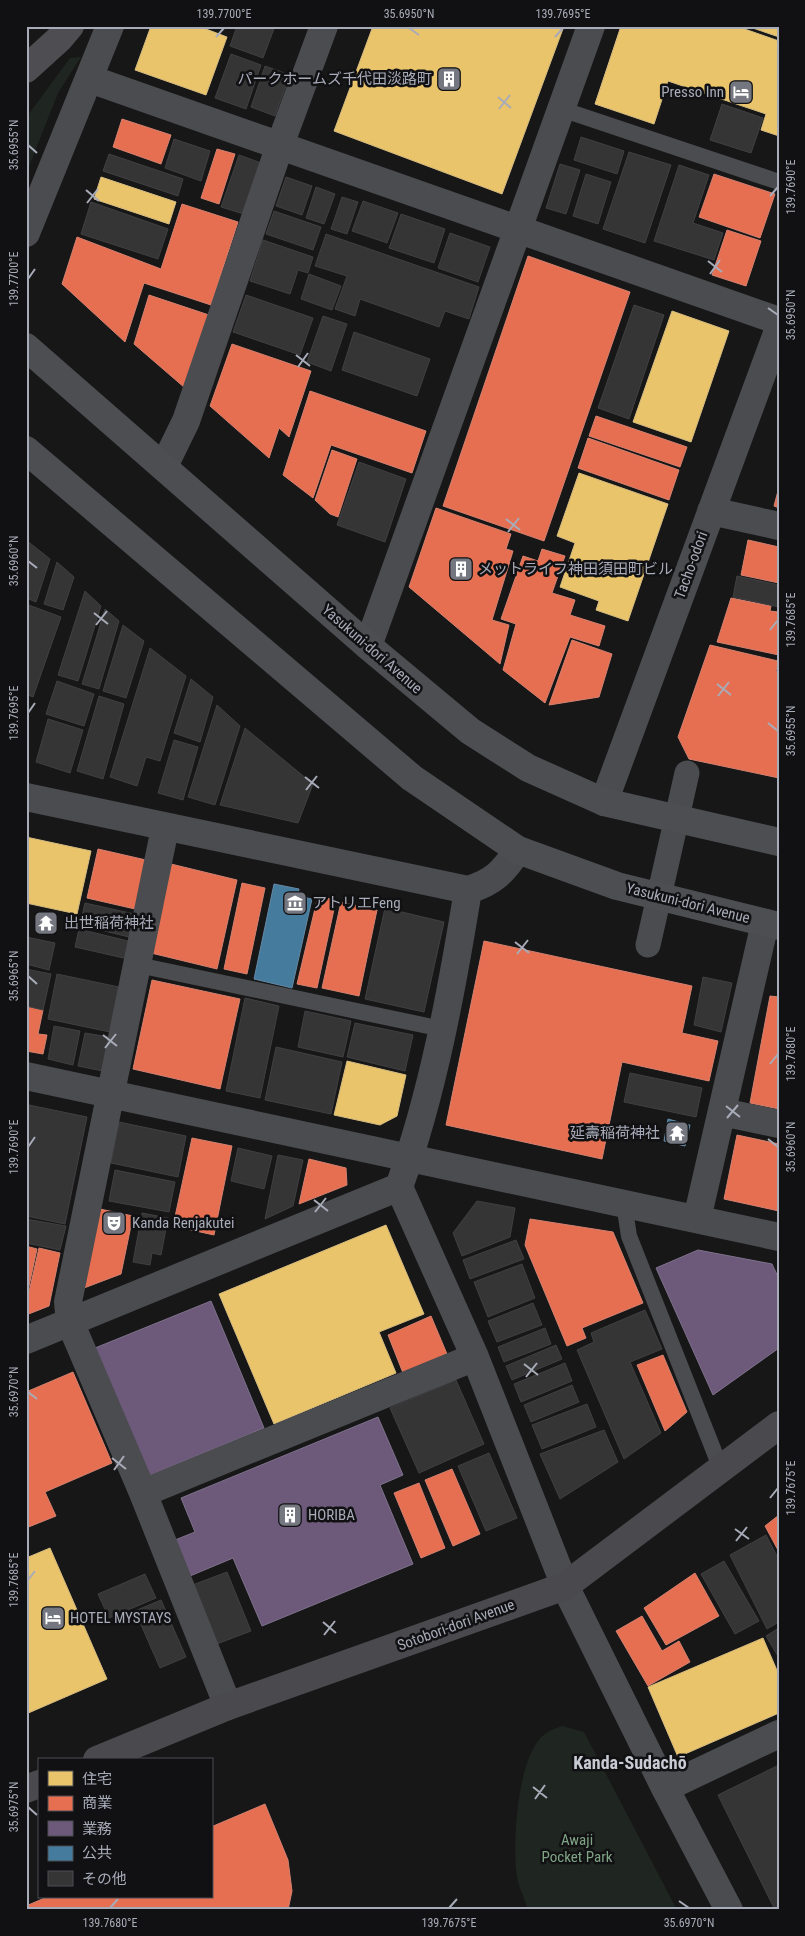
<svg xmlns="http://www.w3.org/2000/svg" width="805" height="1936" font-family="'Roboto Condensed','Noto Sans JP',sans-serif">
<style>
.green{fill:#1f2621}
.homes{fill:#e9c46a;stroke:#d6bc81}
.shops{fill:#e76f51;stroke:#d48170}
.offices{fill:#6d597a;stroke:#7f728d}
.public{fill:#457b9d;stroke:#6389a5}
.building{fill:#353536;stroke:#404043}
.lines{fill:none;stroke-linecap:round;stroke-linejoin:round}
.service{stroke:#4b4c50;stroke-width:16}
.pedestrian{stroke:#4b4c50;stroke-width:25}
.minor{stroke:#4b4c50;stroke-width:28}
.tertiary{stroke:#4b4c50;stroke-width:28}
.secondary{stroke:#4a4a4e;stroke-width:28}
.primary{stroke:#4d4e52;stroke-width:28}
.trunk{stroke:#4e4e52;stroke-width:28}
.ticks{fill:none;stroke:#a8abb8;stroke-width:2}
.labels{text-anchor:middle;stroke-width:5;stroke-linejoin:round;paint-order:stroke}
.poi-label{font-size:15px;fill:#a8abb8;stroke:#111113;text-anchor:start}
.street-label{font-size:15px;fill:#a8abb8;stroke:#111113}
.park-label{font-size:15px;fill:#7fa485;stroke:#111113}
.quarter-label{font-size:18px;font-weight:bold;fill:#c9cbd4;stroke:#111113}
.neatline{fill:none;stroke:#a8abb8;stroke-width:2}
.ticks-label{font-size:12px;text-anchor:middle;fill:#a8abb8}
</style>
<rect width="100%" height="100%" fill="#171717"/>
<path class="green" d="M 81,57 L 58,93 L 26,174 L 26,118 L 70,58 Z
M 562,1726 L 584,1732 L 677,1910 L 528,1910 C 525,1899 519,1888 517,1877 C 512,1845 517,1754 545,1734 C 550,1730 557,1728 562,1726 Z"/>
<path class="homes" d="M 151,26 L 198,26 L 227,37 L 206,95 L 135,70 Z
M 373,26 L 564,26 L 502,194 L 334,131 Z
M 621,26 L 736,26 L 779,41 L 779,136 L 761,130 L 766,114 L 668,81 L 654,124 L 595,104 Z
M 747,26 L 779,26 L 779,37 Z
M 101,177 L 176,202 L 169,224 L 94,199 Z
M 672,311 L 729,331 L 691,442 L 633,422 Z
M 579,473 L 668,504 L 628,621 L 596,610 L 599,601 L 560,587 L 575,543 L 557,536 Z
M 26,837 L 91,851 L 77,914 L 26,903 Z
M 347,1061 L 406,1075 L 397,1116 L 380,1125 L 334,1115 Z
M 386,1225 L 424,1314 L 379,1332 L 396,1373 L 274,1424 L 219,1294 Z
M 50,1548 L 107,1679 L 26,1714 L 26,1558 Z
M 763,1638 L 779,1675 L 779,1713 L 678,1757 L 648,1687 Z"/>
<path class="shops" d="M 122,119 L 171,135 L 161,164 L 113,147 Z
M 217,149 L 235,154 L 219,204 L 201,198 Z
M 714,174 L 775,194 L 760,238 L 699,217 Z
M 182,204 L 238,222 L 211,305 L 144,283 L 125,342 L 62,284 L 77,237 L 161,269 Z
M 727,230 L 761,241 L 746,286 L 712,275 Z
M 528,256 L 630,292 L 544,541 L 443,506 Z
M 149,295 L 209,315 L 185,388 L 134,344 Z
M 232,344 L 311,371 L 289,437 L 279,428 L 269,458 L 210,406 Z
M 310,391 L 426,431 L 412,473 L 331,445 L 313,498 L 283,475 Z
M 596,416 L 687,447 L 680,467 L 589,436 Z
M 588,438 L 679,470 L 669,500 L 578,468 Z
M 332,450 L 357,459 L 338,517 L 330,514 L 315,500 Z
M 779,487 L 779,508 L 774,506 Z
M 436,508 L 511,534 L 506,549 L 513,551 L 492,620 L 509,625 L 500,664 L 409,587 Z
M 748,540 L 779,547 L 779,583 L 741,575 Z
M 542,549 L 565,556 L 552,593 L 575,600 L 570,615 L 605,626 L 599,646 L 570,637 L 545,703 L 503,670 L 516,624 L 501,619 L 523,556 L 538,561 Z
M 731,598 L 771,606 L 770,611 L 779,612 L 779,655 L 717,642 Z
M 572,640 L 612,654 L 599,697 L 549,705 Z
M 710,645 L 778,661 L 776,671 L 779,672 L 779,778 L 689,759 L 678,737 Z
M 98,849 L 146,860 L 135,909 L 87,898 Z
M 171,864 L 237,880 L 217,969 L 151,953 Z
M 242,883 L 265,888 L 247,974 L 224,969 Z
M 318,896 L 336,900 L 317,988 L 297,984 Z
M 341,902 L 377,910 L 359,996 L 322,988 Z
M 484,941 L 692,986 L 682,1033 L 718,1041 L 709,1081 L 622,1062 L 602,1159 L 446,1125 Z
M 152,980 L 240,999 L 220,1089 L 133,1069 Z
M 770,996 L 779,997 L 779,1109 L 750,1103 Z
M 26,1006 L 43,1010 L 38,1034 L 47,1035 L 43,1054 L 26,1051 Z
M 737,1135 L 779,1144 L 779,1211 L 724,1199 Z
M 192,1138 L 232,1146 L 214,1235 L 173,1226 Z
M 309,1159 L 346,1168 L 347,1185 L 299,1204 Z
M 100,1209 L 133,1216 L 121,1274 L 84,1288 Z
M 530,1219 L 613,1232 L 643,1303 L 582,1328 L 586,1338 L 567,1346 L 525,1245 Z
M 26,1246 L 37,1249 L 26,1300 Z
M 39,1248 L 60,1253 L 49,1306 L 26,1315 L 26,1305 Z
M 431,1316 L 447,1354 L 403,1373 L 388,1335 Z
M 663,1355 L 687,1412 L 665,1431 L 637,1365 Z
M 73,1372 L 112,1463 L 45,1492 L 56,1516 L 26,1528 L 26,1392 Z
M 452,1469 L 480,1534 L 453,1546 L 425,1480 Z
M 419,1483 L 445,1548 L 421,1558 L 394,1493 Z
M 779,1515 L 779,1552 L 765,1526 Z
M 695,1573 L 719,1616 L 666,1645 L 644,1608 Z
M 642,1616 L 662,1651 L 679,1641 L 690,1662 L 648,1686 L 616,1631 Z
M 265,1804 L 288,1860 L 292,1891 L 288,1910 L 26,1910 L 26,1906 L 47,1897 L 211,1897 L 211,1827 Z"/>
<path class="offices" d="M 698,1250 L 772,1264 L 779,1279 L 779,1348 L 713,1395 L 656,1268 Z
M 211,1301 L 264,1428 L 148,1476 L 95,1348 Z
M 378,1417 L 403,1475 L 380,1485 L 413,1564 L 262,1626 L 233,1558 L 190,1576 L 175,1540 L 195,1532 L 181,1498 Z"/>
<path class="public" d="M 274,884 L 299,889 L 298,896 L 312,899 L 292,988 L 254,979 Z
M 668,1119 L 690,1125 L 685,1146 L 664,1141 Z"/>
<path class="building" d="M 237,26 L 275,26 L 263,58 L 230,46 Z
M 231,54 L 261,65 L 246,109 L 215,98 Z
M 265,66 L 290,75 L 275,116 L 251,107 Z
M 722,104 L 763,118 L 751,153 L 710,140 Z
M 581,137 L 624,151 L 617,174 L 574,160 Z
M 174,139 L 210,151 L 201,181 L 165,168 Z
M 629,152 L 671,165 L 645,243 L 603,229 Z
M 109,154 L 183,179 L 178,196 L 103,171 Z
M 239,155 L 264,164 L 247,215 L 221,207 Z
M 560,164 L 580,170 L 566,214 L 546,208 Z
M 679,165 L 709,175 L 693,223 L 723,233 L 714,260 L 654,241 Z
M 586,174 L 611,182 L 598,224 L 573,216 Z
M 286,177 L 312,186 L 302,215 L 276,206 Z
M 316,187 L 335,194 L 324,224 L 306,218 Z
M 342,197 L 358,202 L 347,234 L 331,229 Z
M 363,201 L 398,213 L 387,243 L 352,231 Z
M 91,202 L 168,229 L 158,259 L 81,234 Z
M 274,211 L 321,227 L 313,250 L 266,234 Z
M 401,214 L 445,229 L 434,263 L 389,248 Z
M 450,233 L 490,247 L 478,282 L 438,268 Z
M 326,234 L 479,287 L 469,319 L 445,311 L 439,327 L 360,299 L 355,316 L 335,309 L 347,276 L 315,266 Z
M 263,240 L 313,257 L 308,273 L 298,270 L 290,294 L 250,281 Z
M 309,274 L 341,286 L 332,310 L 301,299 Z
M 246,295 L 313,318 L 300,355 L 233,332 Z
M 634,305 L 664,315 L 629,419 L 598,408 Z
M 323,316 L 347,324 L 331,371 L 307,362 Z
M 354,332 L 430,359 L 417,396 L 342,370 Z
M 359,462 L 406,479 L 385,542 L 337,525 Z
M 26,540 L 50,559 L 36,602 L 26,598 Z
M 57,562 L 74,577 L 63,610 L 44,604 Z
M 737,576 L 779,585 L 779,607 L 733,597 Z
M 85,591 L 101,606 L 78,681 L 58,675 Z
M 26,604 L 61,617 L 33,697 L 26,694 Z
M 105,609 L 119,621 L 99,689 L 82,684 Z
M 123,625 L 144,641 L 126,698 L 103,691 Z
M 150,648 L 186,676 L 160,761 L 146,757 L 137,786 L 110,777 Z
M 191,679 L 213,697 L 200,742 L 174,733 Z
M 57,681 L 94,694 L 84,726 L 46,714 Z
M 99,696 L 124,704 L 103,779 L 77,771 Z
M 217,705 L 240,726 L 215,805 L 188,797 Z
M 48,719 L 83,730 L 70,773 L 36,762 Z
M 245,728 L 313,784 L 298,823 L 220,805 Z
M 174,740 L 198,747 L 183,800 L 158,793 Z
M 85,903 L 139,915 L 133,938 L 80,925 Z
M 385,908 L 444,922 L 424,1012 L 365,999 Z
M 79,929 L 132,942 L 128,959 L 75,947 Z
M 26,937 L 55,943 L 49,970 L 26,964 Z
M 26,969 L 51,974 L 43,1010 L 26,1006 Z
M 57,974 L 119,987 L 110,1032 L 48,1019 Z
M 703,977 L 732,983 L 721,1032 L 694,1025 Z
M 245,998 L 279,1006 L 260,1098 L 226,1091 Z
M 305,1011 L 351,1021 L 343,1057 L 298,1047 Z
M 355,1023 L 413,1035 L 405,1071 L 347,1057 Z
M 54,1026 L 80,1031 L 73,1065 L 48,1059 Z
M 85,1033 L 109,1037 L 103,1071 L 78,1066 Z
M 276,1047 L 342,1062 L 331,1114 L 265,1100 Z
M 630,1073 L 702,1088 L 696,1117 L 624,1102 Z
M 29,1105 L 87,1117 L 65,1224 L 26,1216 L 26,1120 Z
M 119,1122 L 186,1136 L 178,1177 L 111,1163 Z
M 238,1148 L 272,1156 L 264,1189 L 231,1181 Z
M 278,1155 L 303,1160 L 293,1206 L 265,1219 Z
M 115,1170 L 175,1182 L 169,1212 L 109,1201 Z
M 477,1201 L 515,1208 L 510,1237 L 462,1256 L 453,1233 Z
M 142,1213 L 168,1218 L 161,1255 L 152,1253 L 150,1265 L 133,1262 Z
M 26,1219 L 66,1226 L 60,1250 L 26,1243 Z
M 516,1240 L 524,1259 L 470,1279 L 463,1260 Z
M 522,1264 L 535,1298 L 488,1317 L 474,1282 Z
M 533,1303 L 542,1325 L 497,1342 L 488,1321 Z
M 645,1310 L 662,1349 L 630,1362 L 661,1433 L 624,1459 L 577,1350 L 594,1342 L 591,1333 Z
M 545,1328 L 551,1344 L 504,1362 L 498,1347 Z
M 556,1345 L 562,1359 L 512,1380 L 506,1366 Z
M 565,1363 L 572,1381 L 521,1402 L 514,1384 Z
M 456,1380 L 484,1444 L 419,1473 L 390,1408 Z
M 572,1385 L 579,1402 L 531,1422 L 524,1405 Z
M 587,1404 L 596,1427 L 542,1449 L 532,1425 Z
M 604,1430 L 618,1462 L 560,1499 L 540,1454 Z
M 489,1453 L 517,1518 L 486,1531 L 458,1466 Z
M 766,1535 L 779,1560 L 779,1622 L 767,1629 L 730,1555 Z
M 724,1561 L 759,1621 L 735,1634 L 701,1574 Z
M 227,1572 L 251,1631 L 214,1645 L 190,1586 Z
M 145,1574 L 156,1598 L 109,1618 L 98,1594 Z
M 161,1600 L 186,1657 L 160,1668 L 135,1611 Z
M 779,1628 L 779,1658 L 766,1636 Z
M 779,1765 L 779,1910 L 775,1910 L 718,1795 Z"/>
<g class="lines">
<path class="service" d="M 561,109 L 779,182
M 138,965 L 442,1029
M 624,1204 L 629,1236 L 721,1469"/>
<path class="pedestrian" d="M 648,945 L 687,773"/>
<path class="minor" d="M 90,79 L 779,321
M 164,466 L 186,421 L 280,145 L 324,26
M 711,511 L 779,526
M 368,646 L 591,26
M 26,797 L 468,890 C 494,882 503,872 518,850
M 604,802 L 779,328
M 165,828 L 68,1302 L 70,1322 L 143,1493 L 228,1706
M 26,1076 L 779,1237
M 722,1112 L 779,1124
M 399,1187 L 475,1357 L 565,1586 L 665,1788 L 729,1910
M 697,1219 L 765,923
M 26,1340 L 399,1187 C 433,1093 452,989 468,890
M 143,1493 L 475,1357
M 665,1788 L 779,1734"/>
<path class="tertiary" d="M 26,233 L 110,26"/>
<path class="secondary" d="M 97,1760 L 228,1706 L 565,1586 L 779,1425
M 26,1789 L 39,1784"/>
<path class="primary" d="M 26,347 L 368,646 L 470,731 L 528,768 L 604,802 L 779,842
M 26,450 L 412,778 L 518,850 L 617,886 L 779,926"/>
<path class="trunk" d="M 26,69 L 59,39 L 70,26"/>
</g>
<path class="ticks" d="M 409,28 L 419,35M 216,37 L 224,28M 555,37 L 563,28M 498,97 L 511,108M 499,109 L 510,95M 28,145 L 37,153M 86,190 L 99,201M 770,196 L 778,187M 87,203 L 98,189M 708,261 L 722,272M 710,274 L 720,260M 28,279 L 35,269M 768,308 L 778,315M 296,355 L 310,366M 298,367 L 308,353M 506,519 L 520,530M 508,532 L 519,518M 28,561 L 37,568M 94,613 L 108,624M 96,625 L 107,611M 770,630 L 778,620M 717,684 L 731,695M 718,696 L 729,682M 28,713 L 35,703M 768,723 L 778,731M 305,777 L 319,788M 306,790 L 317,776M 515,942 L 529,953M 517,954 L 528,940M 28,976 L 37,984M 103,1035 L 117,1046M 105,1048 L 116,1034M 770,1064 L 778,1054M 726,1106 L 740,1117M 727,1118 L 738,1105M 768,1139 L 778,1147M 28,1147 L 35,1137M 314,1200 L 328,1211M 315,1212 L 326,1198M 524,1364 L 538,1375M 526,1377 L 537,1363M 28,1392 L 37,1399M 112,1458 L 126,1469M 114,1470 L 124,1456M 770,1498 L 778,1488M 735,1529 L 749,1539M 736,1541 L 747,1527M 28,1580 L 35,1571M 323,1622 L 336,1633M 324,1635 L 335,1621M 533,1787 L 547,1798M 535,1799 L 545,1785M 28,1807 L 37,1815M 679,1901 L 689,1908M 110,1908 L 118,1899M 449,1908 L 457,1899"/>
<defs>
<g id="building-square" transform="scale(1.25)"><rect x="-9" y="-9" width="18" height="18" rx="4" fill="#757780" stroke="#111113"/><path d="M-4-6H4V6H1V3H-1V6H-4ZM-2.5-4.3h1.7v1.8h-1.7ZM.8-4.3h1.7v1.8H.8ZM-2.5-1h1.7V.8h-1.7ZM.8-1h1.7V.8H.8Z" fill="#fff"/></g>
<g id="hotel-square" transform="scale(1.25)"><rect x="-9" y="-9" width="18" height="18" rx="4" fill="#757780" stroke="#111113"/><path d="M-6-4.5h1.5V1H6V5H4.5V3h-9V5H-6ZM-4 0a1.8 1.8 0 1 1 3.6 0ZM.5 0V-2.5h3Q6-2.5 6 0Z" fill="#fff"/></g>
<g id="museum-square" transform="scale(1.25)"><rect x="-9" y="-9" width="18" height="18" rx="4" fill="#757780" stroke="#111113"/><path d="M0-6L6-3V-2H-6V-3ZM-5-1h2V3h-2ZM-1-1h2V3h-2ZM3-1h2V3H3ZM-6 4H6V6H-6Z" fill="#fff"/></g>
<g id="temple-square" transform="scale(1.25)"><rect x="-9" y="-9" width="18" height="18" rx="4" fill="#757780" stroke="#111113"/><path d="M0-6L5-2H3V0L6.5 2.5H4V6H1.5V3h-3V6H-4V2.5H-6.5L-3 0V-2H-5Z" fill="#fff"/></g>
<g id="theatre-square" transform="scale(1.25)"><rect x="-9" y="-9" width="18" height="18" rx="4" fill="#757780" stroke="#111113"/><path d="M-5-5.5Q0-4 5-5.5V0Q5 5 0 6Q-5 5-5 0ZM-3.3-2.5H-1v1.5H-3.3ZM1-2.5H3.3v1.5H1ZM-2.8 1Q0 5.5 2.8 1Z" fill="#fff"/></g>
</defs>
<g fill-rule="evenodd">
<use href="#building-square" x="449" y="79"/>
<use href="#hotel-square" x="741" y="92"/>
<use href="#building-square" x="461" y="569"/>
<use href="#museum-square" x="295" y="903"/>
<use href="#temple-square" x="46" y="923"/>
<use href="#temple-square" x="677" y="1133"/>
<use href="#theatre-square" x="114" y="1223"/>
<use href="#building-square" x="290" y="1515"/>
<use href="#hotel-square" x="53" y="1618"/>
</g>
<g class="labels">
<g class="poi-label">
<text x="432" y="84" text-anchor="end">パークホームズ千代田淡路町</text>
<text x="724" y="97" text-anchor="end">Presso Inn</text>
<text x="478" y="574">メットライフ神田須田町ビル</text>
<text x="312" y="908">アトリエFeng</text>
<text x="64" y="928">出世稲荷神社</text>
<text x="660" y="1138" text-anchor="end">延壽稲荷神社</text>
<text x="132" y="1228">Kanda Renjakutei</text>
<text x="308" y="1520">HORIBA</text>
<text x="70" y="1623">HOTEL MYSTAYS</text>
</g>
<g class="street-label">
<text transform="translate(691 565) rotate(-70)" y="5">Tacho-odori</text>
<text transform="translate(372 649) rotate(41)" y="5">Yasukuni-dori Avenue</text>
<text transform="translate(688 903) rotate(14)" y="5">Yasukuni-dori Avenue</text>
<text transform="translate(456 1625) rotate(-20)" y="5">Sotobori-dori Avenue</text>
</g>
<g class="park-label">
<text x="577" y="1845">Awaji<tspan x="577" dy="17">Pocket Park</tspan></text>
</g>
<g class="quarter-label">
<text x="630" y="1769">Kanda-Sudachō</text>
</g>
</g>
<rect width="805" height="1936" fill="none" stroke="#111113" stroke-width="55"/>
<rect x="38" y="1758" width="175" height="140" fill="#111113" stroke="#4d4f55"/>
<rect x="48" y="1771" width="25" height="15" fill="#e9c46a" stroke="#4d4f55"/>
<text x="82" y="1784" font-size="15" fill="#a8abb8">住宅</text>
<rect x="48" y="1796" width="25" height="15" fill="#e76f51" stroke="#4d4f55"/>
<text x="82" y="1808" font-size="15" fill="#a8abb8">商業</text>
<rect x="48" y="1821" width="25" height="15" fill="#6d597a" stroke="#4d4f55"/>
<text x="82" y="1834" font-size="15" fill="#a8abb8">業務</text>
<rect x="48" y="1846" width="25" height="15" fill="#457b9d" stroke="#4d4f55"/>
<text x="82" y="1858" font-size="15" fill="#a8abb8">公共</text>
<rect x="48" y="1871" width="25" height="15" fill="#353536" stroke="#4d4f55"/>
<text x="82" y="1884" font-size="15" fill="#a8abb8">その他</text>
<rect x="28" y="28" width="750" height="1880" class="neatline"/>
<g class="ticks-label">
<text x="224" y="18">139.7700°E</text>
<text x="409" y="18">35.6950°N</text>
<text x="563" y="18">139.7695°E</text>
<text transform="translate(14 145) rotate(-90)" y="4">35.6955°N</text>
<text transform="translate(791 187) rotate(-90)" y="4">139.7690°E</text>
<text transform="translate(14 279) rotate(-90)" y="4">139.7700°E</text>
<text transform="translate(791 315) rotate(-90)" y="4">35.6950°N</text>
<text transform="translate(14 561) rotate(-90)" y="4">35.6960°N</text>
<text transform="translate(791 620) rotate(-90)" y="4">139.7685°E</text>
<text transform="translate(14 713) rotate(-90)" y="4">139.7695°E</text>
<text transform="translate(791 731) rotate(-90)" y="4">35.6955°N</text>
<text transform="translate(14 976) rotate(-90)" y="4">35.6965°N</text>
<text transform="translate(791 1054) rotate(-90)" y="4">139.7680°E</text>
<text transform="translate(14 1147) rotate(-90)" y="4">139.7690°E</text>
<text transform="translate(791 1147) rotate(-90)" y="4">35.6960°N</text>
<text transform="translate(14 1392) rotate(-90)" y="4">35.6970°N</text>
<text transform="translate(791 1488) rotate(-90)" y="4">139.7675°E</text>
<text transform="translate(14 1580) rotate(-90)" y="4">139.7685°E</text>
<text transform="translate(14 1807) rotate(-90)" y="4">35.6975°N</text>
<text x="110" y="1927">139.7680°E</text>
<text x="449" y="1927">139.7675°E</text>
<text x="689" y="1927">35.6970°N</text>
</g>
</svg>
